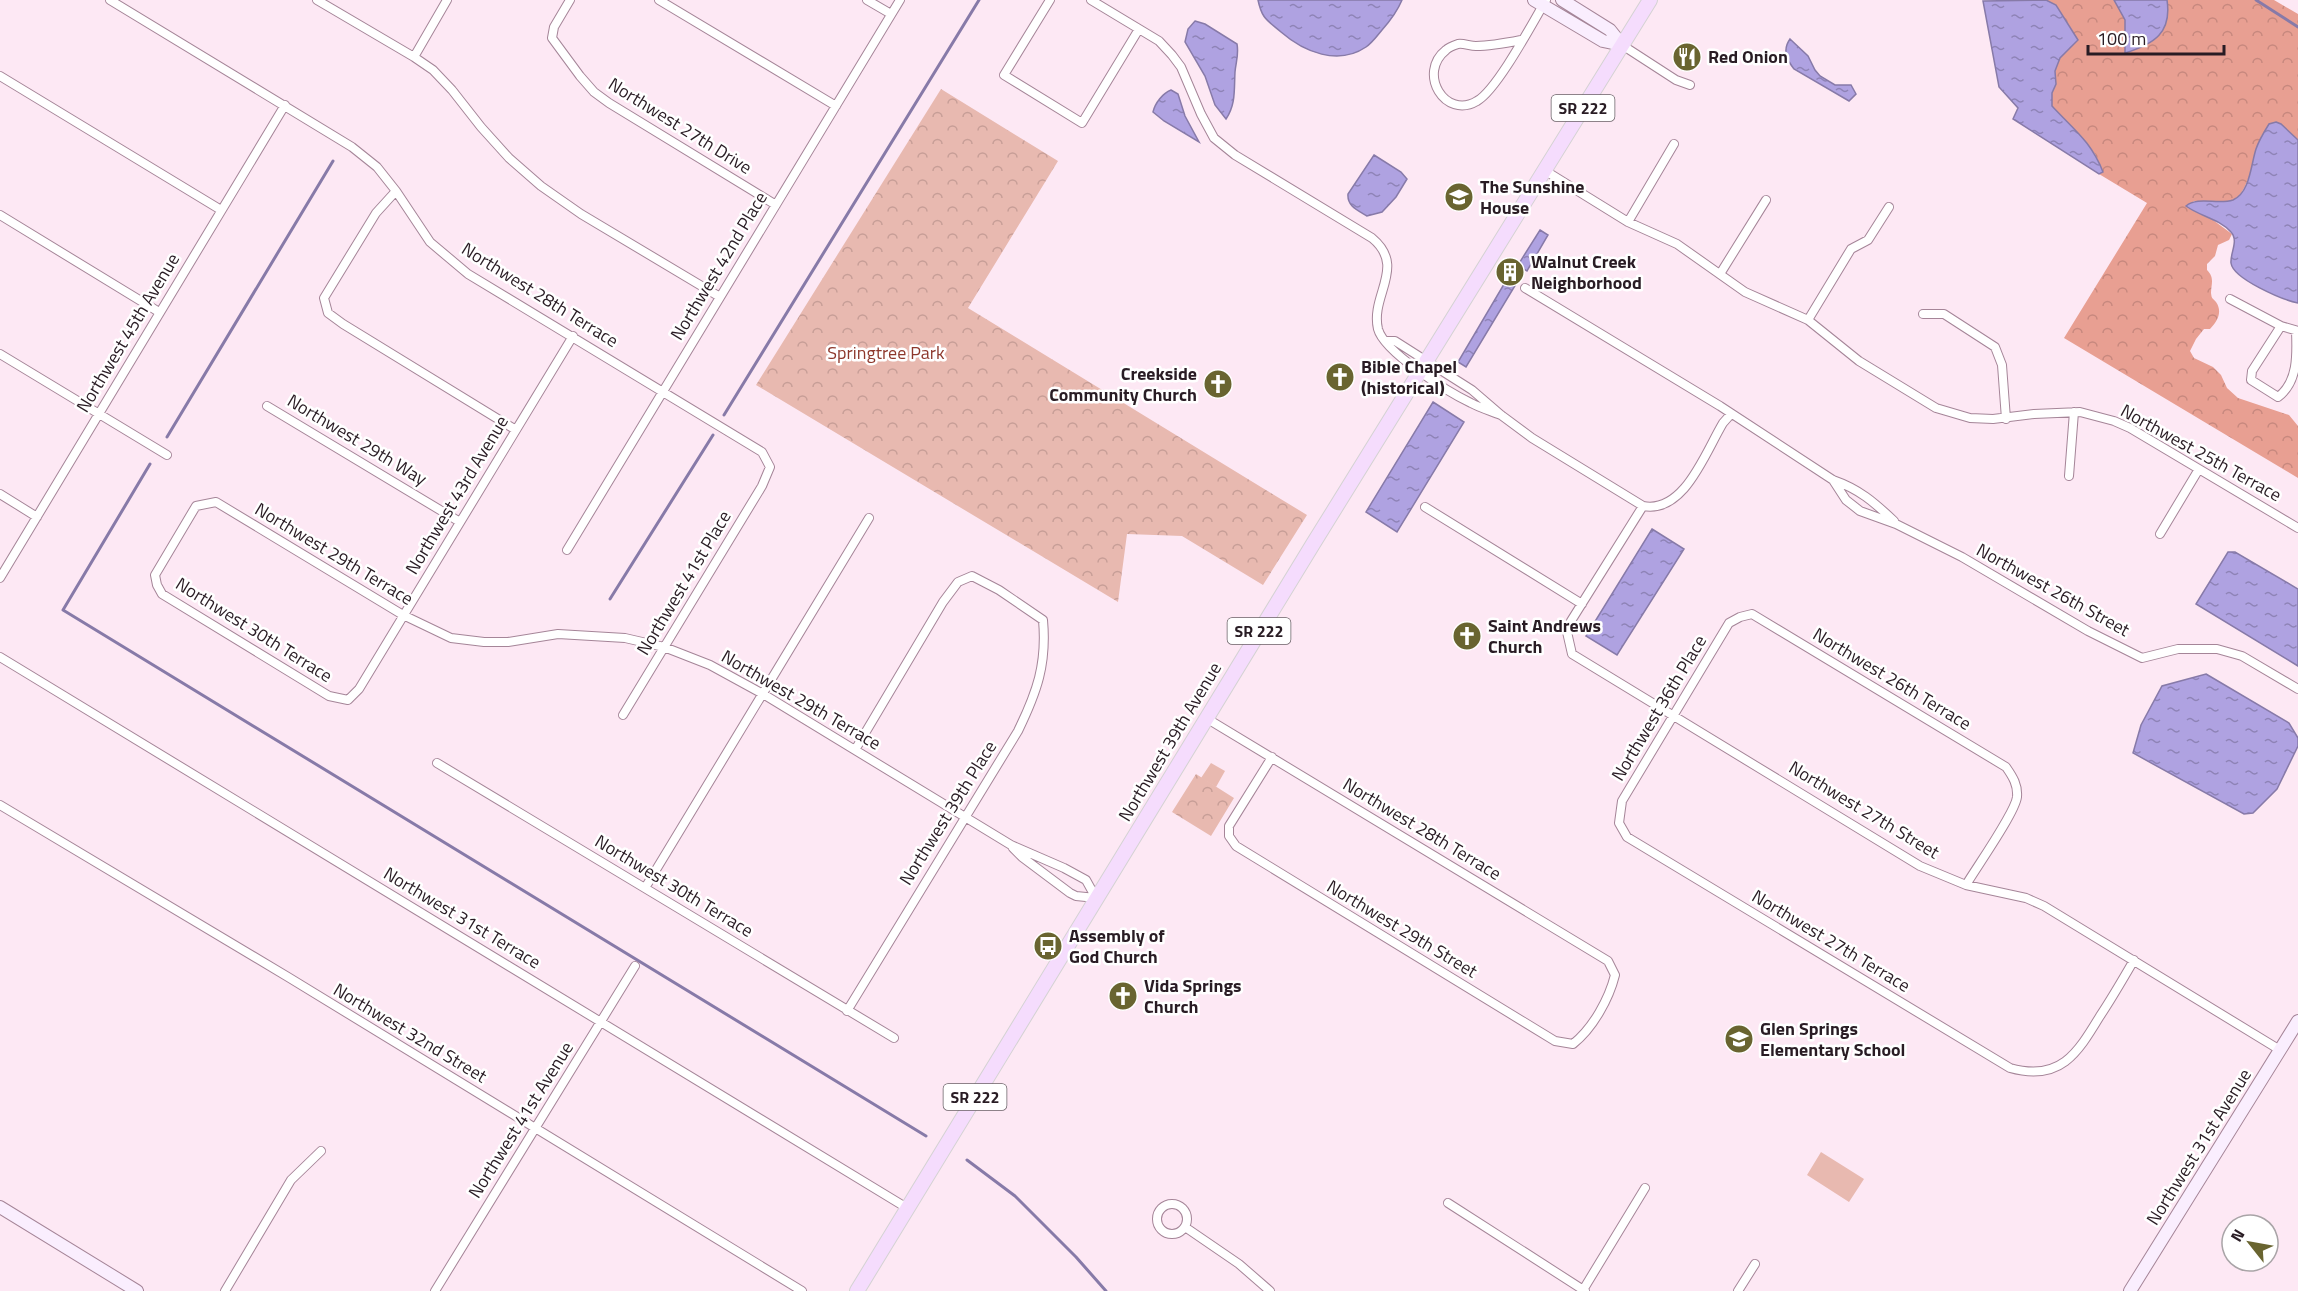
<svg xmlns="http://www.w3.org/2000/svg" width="2298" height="1291" font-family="'Titillium Web',sans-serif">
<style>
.grass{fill:#e8b9b0}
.forest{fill:url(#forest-crowns)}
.park{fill:url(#park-crowns)}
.water{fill:url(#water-ripples);stroke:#877aa8;stroke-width:1.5}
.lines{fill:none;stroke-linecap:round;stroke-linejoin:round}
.stream{stroke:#877aa8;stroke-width:3}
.street-casing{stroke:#a58598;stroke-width:10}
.secondary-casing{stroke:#a58598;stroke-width:14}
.primary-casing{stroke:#d4d2d3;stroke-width:16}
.street{stroke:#fff;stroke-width:8}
.secondary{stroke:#faeefe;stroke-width:12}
.primary{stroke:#f5dcfd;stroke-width:14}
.labels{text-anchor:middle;stroke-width:5;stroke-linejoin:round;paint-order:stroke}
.shield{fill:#fff;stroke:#696066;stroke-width:1.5}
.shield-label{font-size:16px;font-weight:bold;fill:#291c24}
.poi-label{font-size:18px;font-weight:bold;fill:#291c24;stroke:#fff;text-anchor:start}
.street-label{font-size:18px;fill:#291c24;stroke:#fff}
.park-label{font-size:18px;fill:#8d372b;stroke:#fff}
</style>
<defs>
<pattern id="forest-crowns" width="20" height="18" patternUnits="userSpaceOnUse" patternTransform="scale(1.5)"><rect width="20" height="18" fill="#e89f92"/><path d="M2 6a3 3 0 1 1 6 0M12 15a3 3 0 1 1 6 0" fill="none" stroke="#c7887e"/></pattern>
<pattern id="park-crowns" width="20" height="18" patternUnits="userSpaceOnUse" patternTransform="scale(1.5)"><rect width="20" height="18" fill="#e8b9b0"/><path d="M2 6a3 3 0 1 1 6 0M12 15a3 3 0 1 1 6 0" fill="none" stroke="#c79e97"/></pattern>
<pattern id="water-ripples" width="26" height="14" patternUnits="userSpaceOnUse" patternTransform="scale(1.5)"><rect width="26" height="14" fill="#afa2e1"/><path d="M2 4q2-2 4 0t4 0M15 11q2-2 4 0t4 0" fill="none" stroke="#8e83b6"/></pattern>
</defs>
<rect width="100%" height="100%" fill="#fde8f4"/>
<path class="grass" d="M 1211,763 L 1225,771 L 1216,787 L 1201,778 Z
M 1821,1152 L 1864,1179 L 1849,1202 L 1807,1175 Z"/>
<path class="forest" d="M 2046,0 L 2274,0 L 2298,14 L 2298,140 L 2281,124 L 2262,135 C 2255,151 2249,194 2233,200 C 2222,204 2206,202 2194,201 L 2188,208 L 2213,220 L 2232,234 L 2229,240 L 2218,245 L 2215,256 L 2207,264 L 2207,270 C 2215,278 2211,284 2211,293 C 2212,300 2212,297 2216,302 C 2223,312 2217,322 2210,329 L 2204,329 L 2196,339 L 2190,351 L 2194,358 L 2213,367 L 2221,375 L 2227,388 L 2238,398 L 2289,415 L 2298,426 L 2298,478 L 2064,338 L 2147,203 L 2099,174 L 2103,172 L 2095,154 L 2052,106 L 2052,93 L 2056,84 L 2055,71 L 2060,58 L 2078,40 L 2056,5 Z"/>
<path class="park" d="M 941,89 L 1058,161 L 968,308 L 1307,515 L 1263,585 L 1182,536 L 1127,534 L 1118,602 L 756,385 Z
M 1196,774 L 1234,798 L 1211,836 L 1172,812 Z"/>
<path class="water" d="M 1258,0 L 1402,0 C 1397,12 1390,21 1382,30 C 1377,36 1372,43 1366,47 C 1338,66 1304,52 1281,32 C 1267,20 1262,19 1258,0 Z
M 2046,0 L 2056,5 L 2078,40 L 2060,58 L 2055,71 L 2056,84 L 2052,93 L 2052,106 C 2073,129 2091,141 2103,172 L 2099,174 L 2013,119 L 2018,108 L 1999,87 L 1983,1 Z
M 2114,0 L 2167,0 C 2172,33 2154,44 2125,53 L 2125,20 Z
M 1195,21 L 1205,24 L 1237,44 C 1239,55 1236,61 1235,72 C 1234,90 1236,104 1226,119 L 1215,105 L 1205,76 L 1185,42 L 1188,29 Z
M 1790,39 L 1808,56 L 1815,70 L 1820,76 L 1835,85 L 1851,85 L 1856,94 L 1849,101 L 1794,69 C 1787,60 1782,50 1790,39 Z
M 1171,90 L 1178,94 L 1185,116 L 1199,142 L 1164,121 L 1153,112 C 1155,103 1163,93 1171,90 Z
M 2276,122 L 2281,124 L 2298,140 L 2298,303 C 2283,300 2233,279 2231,263 C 2230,253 2239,241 2231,232 C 2220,219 2199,216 2186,206 C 2198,196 2218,205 2233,200 C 2250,193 2251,164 2256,149 C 2259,140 2264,132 2269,124 Z
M 1374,155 L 1401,172 L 1407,179 L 1396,197 L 1382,212 L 1367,216 C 1357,210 1347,206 1348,194 Z
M 1540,230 L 1548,235 L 1527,271 L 1518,265 Z
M 1507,279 L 1516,284 L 1466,367 L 1458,362 Z
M 1433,402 L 1464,422 L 1397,532 L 1366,512 Z
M 1652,529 L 1684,549 L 1617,655 L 1586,636 Z
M 2228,552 L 2235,552 L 2298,589 L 2298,666 L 2196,604 Z
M 2206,674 L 2289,723 L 2298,738 L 2298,746 L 2277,789 L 2253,813 L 2244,814 L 2133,753 L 2141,725 L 2162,686 Z"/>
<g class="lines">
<path class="stream" d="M 2256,0 L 2298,27
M 724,415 L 979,0
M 167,437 L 333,161
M 150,464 L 63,610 L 926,1136
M 610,599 L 713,435
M 967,1160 L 1015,1196 L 1076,1257 L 1106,1291"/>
<g class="street-casing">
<path id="street" d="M 110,0 L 352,147 L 377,167 L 396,191 L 430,242 L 468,274 L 762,452 L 770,467 L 762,486 L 623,715
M 317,0 L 414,57 L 433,70 L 452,90 L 481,127 L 509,158 L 541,186 L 581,214 L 720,297
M 570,0 L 554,27 L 552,38 L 580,76 L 594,92 L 609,103 L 776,205
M 659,0 L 836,106
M 867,0 L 891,14
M 1050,0 L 1004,75 L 1082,123 L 1139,29
M 1091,0 L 1159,41 L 1172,55 L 1181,67 L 1201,114 L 1214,138 L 1235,155 L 1372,238 C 1407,267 1370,295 1378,329 C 1384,352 1448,392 1471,403 C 1480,408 1491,411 1501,415
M 1521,40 C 1506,43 1491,46 1476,46 C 1470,46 1463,43 1458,44 C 1455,45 1448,48 1446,50 C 1417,73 1445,120 1477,101 C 1497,90 1533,22 1546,0
M 1622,45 L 1676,80 L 1690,85
M 414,57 L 447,0
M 0,76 L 221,210
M 1544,170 L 1628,222 L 1677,244 L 1745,292 L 1808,320 L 1859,361 L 1936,408 L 1970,418 L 1993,419 L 2034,414 L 2080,412 L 2114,421 L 2130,428 L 2298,528
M 396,191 L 376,213 L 324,298 L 328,313 L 343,324 L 516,430
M 0,215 L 159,312
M 1628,222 L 1674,144
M 1720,274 L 1766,200
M 1525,288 L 1720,406 L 1833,480 C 1859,489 1874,502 1894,521
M 2230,299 L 2281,326 L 2298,331
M 1923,314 L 1944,314 L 1995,347 L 2002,365 L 2006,419
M 1808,320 L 1851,249 L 1868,240 L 1889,207
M 2281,326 L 2252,371 L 2251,380 L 2278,397 C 2298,382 2297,355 2296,331
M 573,336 L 359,689 L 348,700 L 329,696 L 162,594 L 157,585 L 155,575 L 196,506 L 216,502 L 403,615 L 451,638 L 484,642 L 508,642 L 558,634 L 625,638 L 664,647 L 710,665 L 763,694 L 1011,845 L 1064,868 L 1086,880 L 1096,898
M 1387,341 L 1395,341 L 1472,390 L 1501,415 L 1532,438 L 1643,506 C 1684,514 1705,453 1723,423 L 1731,414
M 0,354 L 167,455
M 267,406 L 460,522
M 2069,476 L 2074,412
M 1833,480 L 1846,500 L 1860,511 L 1896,524 L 1962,557 L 2088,631 L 2142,658 L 2178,649 L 2217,649 L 2242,656 L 2298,689
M 0,494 L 37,517
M 1643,506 L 1571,621 L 1567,632 L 1572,654 L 1920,866 L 1966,885 L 2026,898 L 2044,906 L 2280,1050
M 1425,507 L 1582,604
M 2160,534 L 2199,469
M 567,550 L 900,0
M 0,578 L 285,105
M 0,657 L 907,1208
M 1206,718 L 1608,961 L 1615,975 C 1609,999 1593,1028 1573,1044 L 1555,1041 L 1236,846 L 1229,836 L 1229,826 L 1272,757
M 437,763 L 894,1038
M 0,805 L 288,977 L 802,1291
M 1013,848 L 1022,857 L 1070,893 L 1076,896 L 1096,898
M 1966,885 C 1976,868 2015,813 2017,797 C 2018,785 2013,777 2006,767 L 1752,614 L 1740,617 L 1729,623 L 1622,801 L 1619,823 L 1627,837 L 2010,1068 C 2060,1082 2077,1054 2100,1016 C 2112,998 2123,979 2134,960
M 645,888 L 869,518
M 847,1011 L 1018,731 C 1037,692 1047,664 1043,620 L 999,590 L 972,576 L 958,582 L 943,602 L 855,750
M 1448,1203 L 1585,1291
M1157 1219a15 15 0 1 1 30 0a15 15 0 1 1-30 0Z
M 1185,1227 L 1239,1264 L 1270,1291
M 1583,1290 L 1645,1188
M 225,1291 L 291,1180 L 321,1151
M 435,1291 L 635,966
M 1738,1291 L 1755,1264"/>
</g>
<g class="secondary-casing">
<path id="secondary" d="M 1534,0 L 1603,41 L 1622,45
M 1562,0 L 1610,30 L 1622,45
M 0,1207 L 137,1291
M 2130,1291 L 2298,1021"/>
</g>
<g class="primary-casing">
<path id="primary" d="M 857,1291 L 1313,544 L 1650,0"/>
</g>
<use href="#street" class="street"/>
<use href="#secondary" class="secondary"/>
<use href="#primary" class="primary"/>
</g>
<defs>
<g id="restaurant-disc" transform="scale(1.5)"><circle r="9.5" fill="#696430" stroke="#fff"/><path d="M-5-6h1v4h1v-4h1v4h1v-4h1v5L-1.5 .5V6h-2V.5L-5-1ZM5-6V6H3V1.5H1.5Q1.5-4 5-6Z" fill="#fff"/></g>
<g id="school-disc" transform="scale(1.5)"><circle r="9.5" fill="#696430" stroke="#fff"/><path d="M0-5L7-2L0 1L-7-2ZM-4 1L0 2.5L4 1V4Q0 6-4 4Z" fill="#fff"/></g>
<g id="building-disc" transform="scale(1.5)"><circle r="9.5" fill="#696430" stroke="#fff"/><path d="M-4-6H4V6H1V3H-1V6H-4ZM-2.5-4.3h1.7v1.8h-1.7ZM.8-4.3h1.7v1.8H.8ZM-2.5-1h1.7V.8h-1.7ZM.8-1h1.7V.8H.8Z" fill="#fff"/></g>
<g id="church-disc" transform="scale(1.5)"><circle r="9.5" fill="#696430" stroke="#fff"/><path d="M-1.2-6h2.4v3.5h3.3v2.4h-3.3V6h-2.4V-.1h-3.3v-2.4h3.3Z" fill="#fff"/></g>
<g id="bus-disc" transform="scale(1.5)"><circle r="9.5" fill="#696430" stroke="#fff"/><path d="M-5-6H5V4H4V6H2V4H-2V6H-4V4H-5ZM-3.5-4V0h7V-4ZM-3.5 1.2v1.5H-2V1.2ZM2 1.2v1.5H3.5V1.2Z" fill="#fff"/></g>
</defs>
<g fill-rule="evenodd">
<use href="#restaurant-disc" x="1687" y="57"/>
<use href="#school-disc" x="1459" y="197"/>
<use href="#building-disc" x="1510" y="272"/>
<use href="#church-disc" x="1340" y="377"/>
<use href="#church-disc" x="1218" y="384"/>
<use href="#church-disc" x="1467" y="636"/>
<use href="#bus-disc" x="1048" y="946"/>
<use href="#church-disc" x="1123" y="996"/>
<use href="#school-disc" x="1739" y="1039"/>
</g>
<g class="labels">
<g class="shield">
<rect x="1551.5" y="95" width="63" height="26" rx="4.5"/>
<rect x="1227.5" y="618" width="63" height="26" rx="4.5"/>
<rect x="943.5" y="1084" width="63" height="26" rx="4.5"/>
</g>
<g class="shield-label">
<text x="1583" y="114">SR 222</text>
<text x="1259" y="637">SR 222</text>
<text x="975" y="1103">SR 222</text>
</g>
<g class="poi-label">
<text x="1708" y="63">Red Onion</text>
<text x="1480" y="193">The Sunshine<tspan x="1480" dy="21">House</tspan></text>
<text x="1531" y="268">Walnut Creek<tspan x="1531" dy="21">Neighborhood</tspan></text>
<text x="1361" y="373">Bible Chapel<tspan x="1361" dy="21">(historical)</tspan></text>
<text x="1197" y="380" text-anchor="end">Creekside<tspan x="1197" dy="21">Community Church</tspan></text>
<text x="1488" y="632">Saint Andrews<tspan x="1488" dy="21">Church</tspan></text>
<text x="1069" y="942">Assembly of<tspan x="1069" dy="21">God Church</tspan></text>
<text x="1144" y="992">Vida Springs<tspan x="1144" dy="21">Church</tspan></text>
<text x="1760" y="1035">Glen Springs<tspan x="1760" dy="21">Elementary School</tspan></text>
</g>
<g class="street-label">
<text transform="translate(680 126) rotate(32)" y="6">Northwest 27th Drive</text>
<text transform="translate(719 266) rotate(-59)" y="6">Northwest 42nd Place</text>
<text transform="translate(540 295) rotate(32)" y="6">Northwest 28th Terrace</text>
<text transform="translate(128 333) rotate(-59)" y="6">Northwest 45th Avenue</text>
<text transform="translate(357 440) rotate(31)" y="6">Northwest 29th Way</text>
<text transform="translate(2201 453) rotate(29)" y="6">Northwest 25th Terrace</text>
<text transform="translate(457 495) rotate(-59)" y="6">Northwest 43rd Avenue</text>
<text transform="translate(334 554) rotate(31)" y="6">Northwest 29th Terrace</text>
<text transform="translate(684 583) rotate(-59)" y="6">Northwest 41st Place</text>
<text transform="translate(2053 590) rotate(29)" y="6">Northwest 26th Street</text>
<text transform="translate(254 630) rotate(32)" y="6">Northwest 30th Terrace</text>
<text transform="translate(1892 679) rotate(31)" y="6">Northwest 26th Terrace</text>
<text transform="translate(801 700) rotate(30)" y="6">Northwest 29th Terrace</text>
<text transform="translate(1659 708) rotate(-59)" y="6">Northwest 36th Place</text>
<text transform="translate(1170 742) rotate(-59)" y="6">Northwest 39th Avenue</text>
<text transform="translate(1864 810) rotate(31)" y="6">Northwest 27th Street</text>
<text transform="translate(948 813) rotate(-58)" y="6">Northwest 39th Place</text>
<text transform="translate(1422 829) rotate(31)" y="6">Northwest 28th Terrace</text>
<text transform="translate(674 886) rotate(31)" y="6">Northwest 30th Terrace</text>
<text transform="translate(462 918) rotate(31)" y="6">Northwest 31st Terrace</text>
<text transform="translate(1402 929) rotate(31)" y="6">Northwest 29th Street</text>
<text transform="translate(1831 941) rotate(31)" y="6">Northwest 27th Terrace</text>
<text transform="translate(410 1033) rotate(31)" y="6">Northwest 32nd Street</text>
<text transform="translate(521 1120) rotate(-58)" y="6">Northwest 41st Avenue</text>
<text transform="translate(2199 1147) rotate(-58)" y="6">Northwest 31st Avenue</text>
</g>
<g class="park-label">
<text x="886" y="359">Springtree Park</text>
</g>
</g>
<g transform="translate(2250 1243) rotate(301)"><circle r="28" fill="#ffffff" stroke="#a9a4a7" stroke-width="1.5"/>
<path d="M0-4.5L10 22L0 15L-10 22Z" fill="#696430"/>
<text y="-9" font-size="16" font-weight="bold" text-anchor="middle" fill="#291c24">N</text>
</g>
<path d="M2088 45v9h136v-9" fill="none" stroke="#291c24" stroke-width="3"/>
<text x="2097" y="45" font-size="18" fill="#291c24" stroke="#ffffff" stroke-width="4.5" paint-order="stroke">100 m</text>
</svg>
